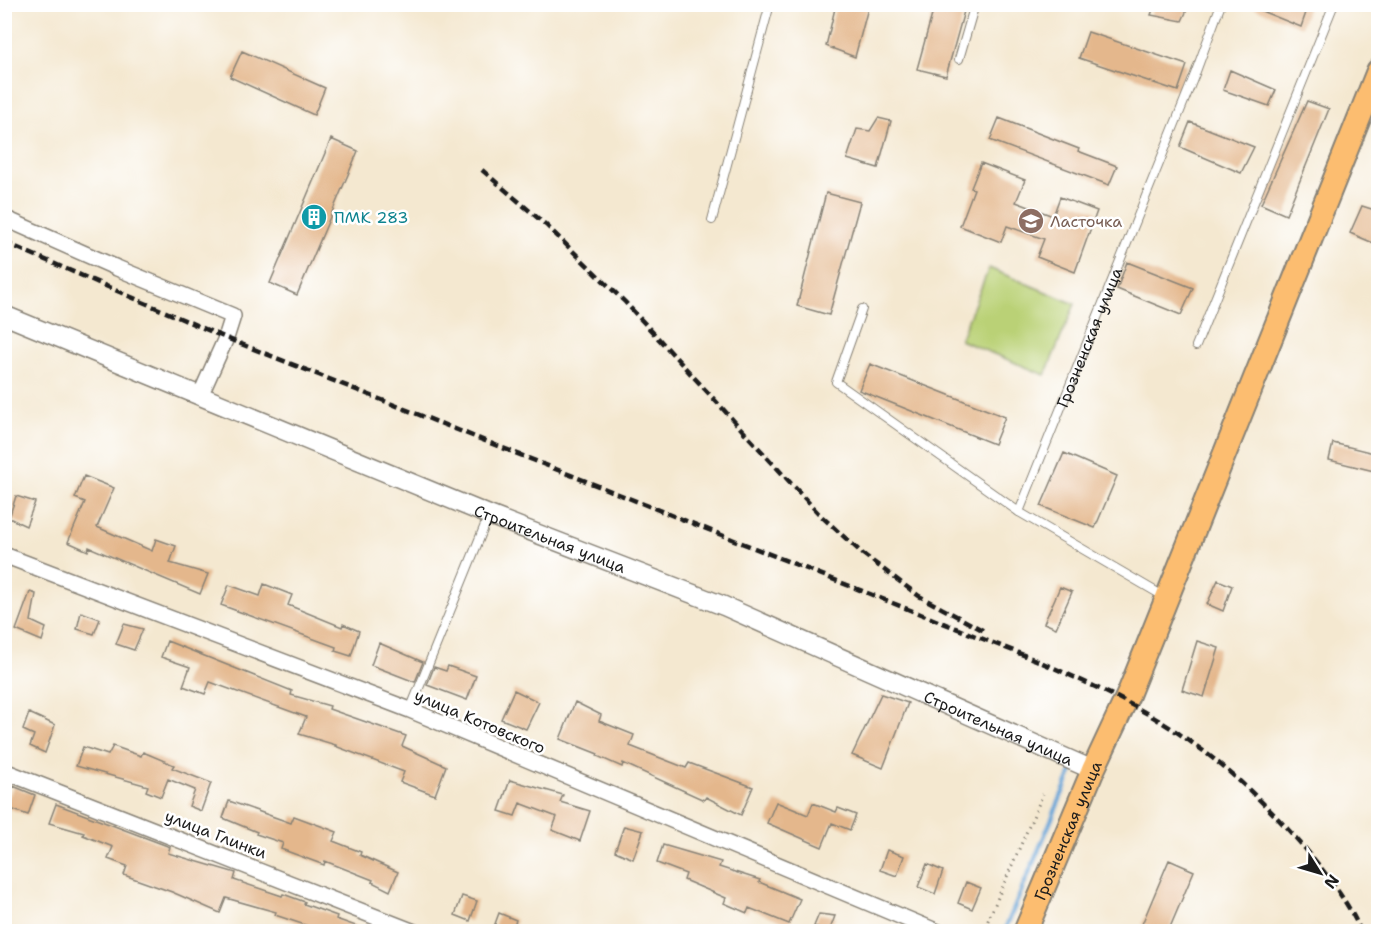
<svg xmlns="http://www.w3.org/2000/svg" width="1383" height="936" font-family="'Shantell Sans',sans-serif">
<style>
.green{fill:#bad176;stroke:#6b7649;stroke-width:1.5}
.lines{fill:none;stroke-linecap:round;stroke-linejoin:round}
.stream{stroke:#63a3d6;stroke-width:4.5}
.building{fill:#e4b78c}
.service-casing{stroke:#888276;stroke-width:10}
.minor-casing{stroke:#888276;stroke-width:18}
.tertiary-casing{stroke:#888276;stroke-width:21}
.primary-casing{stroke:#888276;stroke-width:26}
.path{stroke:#888276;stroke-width:3;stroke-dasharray:1.5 4.5;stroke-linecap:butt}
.service{stroke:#fff;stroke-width:8}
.minor{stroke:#fff;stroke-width:15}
.tertiary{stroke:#fff;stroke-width:18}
.primary{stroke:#fcbd6f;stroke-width:22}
.rail{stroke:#1c1c1c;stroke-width:4.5;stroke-dasharray:9 4.5;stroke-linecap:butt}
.labels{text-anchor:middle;stroke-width:5;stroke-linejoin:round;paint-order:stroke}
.culture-label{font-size:16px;fill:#0d838f;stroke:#fff;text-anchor:start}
.education-label{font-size:16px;fill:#785e54;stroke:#fff;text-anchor:start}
.street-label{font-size:16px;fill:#1c1c1c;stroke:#fff}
</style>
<rect width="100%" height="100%" fill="#fff"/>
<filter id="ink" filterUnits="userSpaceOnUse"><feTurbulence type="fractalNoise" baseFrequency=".0167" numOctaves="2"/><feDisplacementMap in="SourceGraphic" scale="12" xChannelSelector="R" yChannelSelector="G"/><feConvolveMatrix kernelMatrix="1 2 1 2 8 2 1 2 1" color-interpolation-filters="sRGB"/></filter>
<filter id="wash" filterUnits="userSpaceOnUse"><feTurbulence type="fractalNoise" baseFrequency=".008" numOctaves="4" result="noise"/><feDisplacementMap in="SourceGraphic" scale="24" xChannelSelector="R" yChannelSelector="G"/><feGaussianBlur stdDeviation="1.35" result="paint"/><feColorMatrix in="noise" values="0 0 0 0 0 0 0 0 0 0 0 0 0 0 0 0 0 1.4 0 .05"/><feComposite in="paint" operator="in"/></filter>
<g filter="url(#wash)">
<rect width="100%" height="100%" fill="#f4e8d0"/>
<path class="green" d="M 989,268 L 1075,304 L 1045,375 L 960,340 Z"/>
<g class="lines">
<path class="stream" d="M 1004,932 L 1074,766"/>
</g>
<g id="blocks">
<path class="building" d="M 836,4 L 869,4 L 855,57 L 826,46 Z
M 935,4 L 966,4 L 946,76 L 917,69 Z
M 1155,4 L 1178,4 L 1188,8 L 1182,21 L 1151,15 Z
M 1244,4 L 1309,4 L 1301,27 Z
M 1088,32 L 1187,65 L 1178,91 L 1079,58 Z
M 242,51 L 325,88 L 314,115 L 230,77 Z
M 1230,70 L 1276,90 L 1269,106 L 1223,90 Z
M 1307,101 L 1329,109 L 1286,215 L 1261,204 Z
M 878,118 L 891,121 L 878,168 L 847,159 L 857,129 L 870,131 Z
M 999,118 L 1079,149 L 1078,151 L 1117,166 L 1109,185 L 990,140 Z
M 1190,122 L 1254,147 L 1241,173 L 1180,147 Z
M 331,139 L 358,151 L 297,295 L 270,283 Z
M 981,163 L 1025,180 L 1016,202 L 1053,216 L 1060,197 L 1097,211 L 1075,272 L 1037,257 L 1044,239 L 1007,226 L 1001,242 L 960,226 L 974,189 L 971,188 Z
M 826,193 L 860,202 L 829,315 L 797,306 Z
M 1362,206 L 1378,211 L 1378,245 L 1350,233 Z
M 1127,262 L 1193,288 L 1181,315 L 1117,289 Z
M 870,364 L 1005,417 L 994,444 L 859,390 Z
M 1333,443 L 1378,454 L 1378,472 L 1329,460 Z
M 1064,453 L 1117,476 L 1095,528 L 1041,506 Z
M 84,476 L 114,488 L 97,527 L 152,551 L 156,539 L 176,546 L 170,563 L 208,574 L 200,594 L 89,547 L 88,551 L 68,542 L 85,502 L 75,498 Z
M 16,496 L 35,502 L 26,526 L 9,518 Z
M 1218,580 L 1232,586 L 1223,611 L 1207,604 Z
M 264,584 L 292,595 L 288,605 L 342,627 L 343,624 L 359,631 L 351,656 L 335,651 L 336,647 L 221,605 L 229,585 L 260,596 Z
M 1060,587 L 1072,592 L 1056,628 L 1044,623 Z
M 30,592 L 36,594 L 31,621 L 46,628 L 42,641 L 16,630 Z
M 81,612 L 100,619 L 94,634 L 77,629 Z
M 124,624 L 143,629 L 134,650 L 116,644 Z
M 167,641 L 292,691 L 291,695 L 330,706 L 329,709 L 406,736 L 402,746 L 446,766 L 435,795 L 400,782 L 404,772 L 335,746 L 336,745 L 299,734 L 306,717 L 210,682 L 205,694 L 183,686 L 190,667 L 161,657 Z
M 1197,641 L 1219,648 L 1204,697 L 1182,690 Z
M 379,643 L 423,662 L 415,682 L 371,665 Z
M 448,666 L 476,676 L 467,700 L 427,685 L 434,667 L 446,671 Z
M 514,690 L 539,702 L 526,729 L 501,719 Z
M 881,694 L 908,703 L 883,768 L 852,755 Z
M 575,702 L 601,715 L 599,721 L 634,735 L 630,746 L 686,768 L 689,763 L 753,787 L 741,815 L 706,797 L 704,800 L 623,763 L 622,767 L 597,756 L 598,754 L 560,739 Z
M 29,713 L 55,725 L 45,753 L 30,746 L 34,735 L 23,730 Z
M 113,746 L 141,756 L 143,752 L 174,765 L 172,768 L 211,783 L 201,811 L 189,806 L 195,790 L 168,779 L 161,797 L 146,791 L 148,786 L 76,766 L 83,747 L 108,755 Z
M 510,780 L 563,795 L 560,802 L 590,811 L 580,841 L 552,830 L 557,817 L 520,803 L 515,816 L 499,811 Z
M 13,786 L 35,795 L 28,815 L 5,807 Z
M 229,801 L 291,823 L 294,816 L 337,832 L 333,841 L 361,852 L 360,855 L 398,872 L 390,891 L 372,882 L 373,880 L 325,861 L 324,865 L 281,849 L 283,843 L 256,834 L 257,832 L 223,818 Z
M 776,802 L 808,815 L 813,803 L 836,812 L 838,808 L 856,815 L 850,830 L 832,823 L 822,847 L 767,823 Z
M 56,804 L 170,847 L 168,853 L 236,873 L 234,880 L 282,896 L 283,894 L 305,902 L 304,904 L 337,916 L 336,919 L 367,930 L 367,932 L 309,932 L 311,927 L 275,915 L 276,912 L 226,898 L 220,913 L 172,892 L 124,875 L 127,866 L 108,859 L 113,847 L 83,835 L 84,833 L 49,823 Z
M 624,826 L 643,831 L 633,859 L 615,851 Z
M 663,845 L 721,862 L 719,867 L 760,880 L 759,882 L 800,899 L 789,924 L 749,908 L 747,913 L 724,903 L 726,898 L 684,880 L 686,874 L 657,863 Z
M 887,850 L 904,856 L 897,876 L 880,870 Z
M 1169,860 L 1194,871 L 1168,932 L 1160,932 L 1142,924 Z
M 927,864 L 943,871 L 935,894 L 918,887 Z
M 966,882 L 981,888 L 972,909 L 958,903 Z
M 462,896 L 477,901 L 470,921 L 455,915 Z
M 499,913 L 516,920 L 512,932 L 492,932 Z
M 819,914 L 835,916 L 829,932 L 814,926 Z"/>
</g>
</g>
<g filter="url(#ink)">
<use href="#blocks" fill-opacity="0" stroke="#888276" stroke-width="1.5"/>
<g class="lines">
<g class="service-casing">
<g id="service">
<path d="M 959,59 L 975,4"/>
<path d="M 712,220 L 770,4"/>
<path d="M 862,309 L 836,382 L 1019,512"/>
<path d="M 1196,346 L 1334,4"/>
<path id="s1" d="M 1165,597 L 1019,512 L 1195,74 L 1221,4"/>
<path d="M 410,710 L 489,515"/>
</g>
</g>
<g class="minor-casing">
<path id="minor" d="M 4,218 L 117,268 L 233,316 L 226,338 L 200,396
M 4,555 L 410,710 L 938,932
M 4,771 L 414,932"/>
</g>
<g class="tertiary-casing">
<g id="tertiary">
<path id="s2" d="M 4,315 L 489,515 L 724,606 L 1093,770"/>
</g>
</g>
<g class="primary-casing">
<g id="primary">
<path id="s3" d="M 1025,932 L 1093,770 L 1128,695 L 1378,71"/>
</g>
</g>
<path class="path" d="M 983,932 L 1043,794"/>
<use href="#service" class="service"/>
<use href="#minor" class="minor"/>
<use href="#tertiary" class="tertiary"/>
<use href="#primary" class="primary"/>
<path class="rail" d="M 482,170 L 546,225 L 625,302 L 820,515 L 863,554 L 919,596 L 986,632
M 4,242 L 226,338 L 1036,660 C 1085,682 1137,704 1181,735 C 1227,766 1266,804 1302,845 C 1322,868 1350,904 1361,932"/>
</g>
</g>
<defs>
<g id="building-disc" transform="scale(1.35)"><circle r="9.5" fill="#0f9aa8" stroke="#fff"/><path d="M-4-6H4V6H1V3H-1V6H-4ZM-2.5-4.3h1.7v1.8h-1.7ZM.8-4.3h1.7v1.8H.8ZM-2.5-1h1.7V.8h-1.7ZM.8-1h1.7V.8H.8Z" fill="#fff"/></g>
<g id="school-disc" transform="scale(1.35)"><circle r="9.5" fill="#8d6e63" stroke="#fff"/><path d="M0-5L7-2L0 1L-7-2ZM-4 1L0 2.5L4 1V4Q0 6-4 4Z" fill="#fff"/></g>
</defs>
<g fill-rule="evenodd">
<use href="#building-disc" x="314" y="217"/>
<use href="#school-disc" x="1031" y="221"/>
</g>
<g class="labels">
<g class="culture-label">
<text x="334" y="223">ПМК 283</text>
</g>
<g class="education-label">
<text x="1050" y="227">Ласточка</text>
</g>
<g class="street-label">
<text dy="6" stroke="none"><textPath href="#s1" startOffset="357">Грозненская улица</textPath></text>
<text dy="6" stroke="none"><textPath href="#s2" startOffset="590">Строительная улица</textPath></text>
<text transform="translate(480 721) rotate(23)" y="6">улица Котовского</text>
<text dy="6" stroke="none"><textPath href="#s2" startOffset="1077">Строительная улица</textPath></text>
<text dy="6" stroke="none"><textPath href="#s3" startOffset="110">Грозненская улица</textPath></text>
<text transform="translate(216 834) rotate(21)" y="6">улица Глинки</text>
</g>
</g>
<rect width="1383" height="936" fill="none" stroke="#fff" stroke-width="24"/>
<g transform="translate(1320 873) rotate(127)" stroke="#ffffff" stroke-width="4.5" paint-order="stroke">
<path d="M0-4.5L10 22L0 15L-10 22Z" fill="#1c1c1c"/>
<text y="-9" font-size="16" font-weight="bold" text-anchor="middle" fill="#1c1c1c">N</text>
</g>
</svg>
